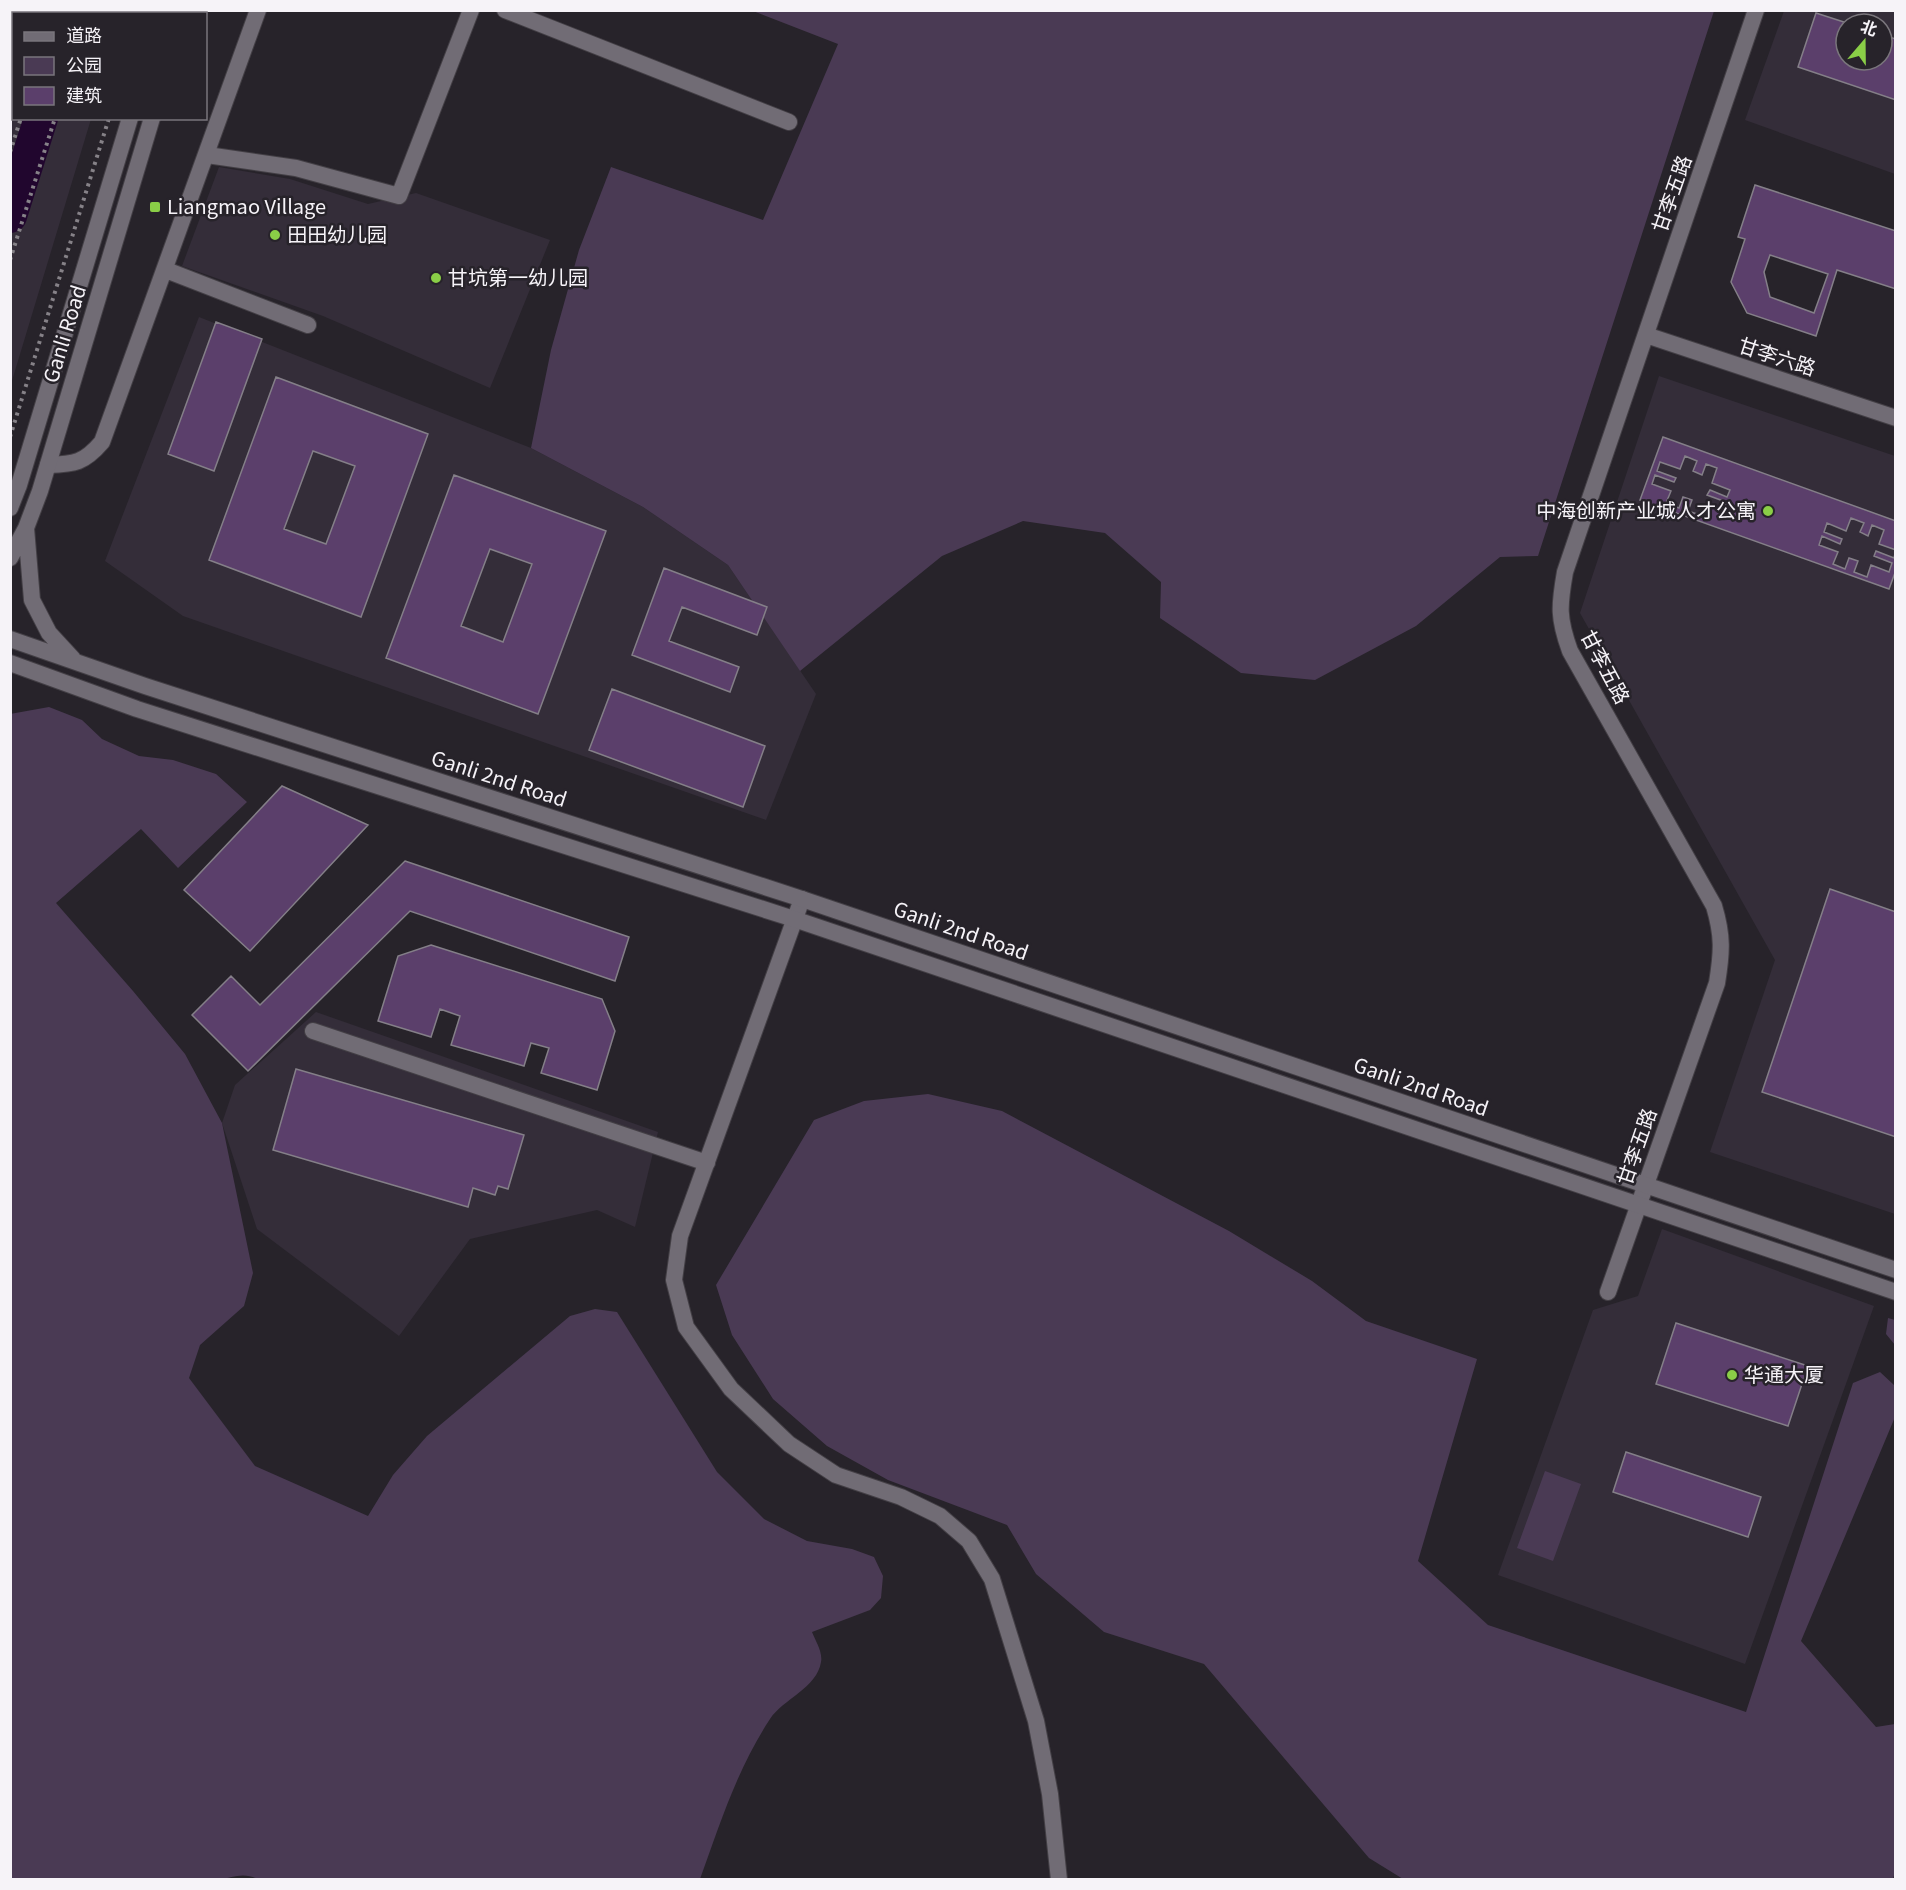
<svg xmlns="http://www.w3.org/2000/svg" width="1906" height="1890" font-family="Georgia,'Noto Sans SC',serif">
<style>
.built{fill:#342d39;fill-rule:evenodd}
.green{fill:#4a3a54}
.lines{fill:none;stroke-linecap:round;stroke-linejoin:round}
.river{stroke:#21062e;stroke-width:34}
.building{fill:#5b3f6b;stroke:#847f88;stroke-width:1.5;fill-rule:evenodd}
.minor-casing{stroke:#433f45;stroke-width:18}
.tertiary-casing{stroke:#433f45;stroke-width:18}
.secondary-casing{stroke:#433f45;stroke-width:18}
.path{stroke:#868288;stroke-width:4;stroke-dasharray:3 4.5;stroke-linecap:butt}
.minor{stroke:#716c75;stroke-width:16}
.tertiary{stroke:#716c75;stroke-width:16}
.secondary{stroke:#716c75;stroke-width:16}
.poi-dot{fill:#8ace47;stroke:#27232a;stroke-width:2}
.labels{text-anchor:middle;stroke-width:5;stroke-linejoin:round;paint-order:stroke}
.street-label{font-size:20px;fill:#f6f3f8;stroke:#27232a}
.poi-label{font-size:20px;fill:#f6f3f8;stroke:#27232a;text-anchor:start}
</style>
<rect width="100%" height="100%" fill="#27232a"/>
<path class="built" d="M 11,11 L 124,11 L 123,14 L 14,14 L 14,118 L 91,119 L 11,384 Z
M 1784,11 L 1895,11 L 1895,174 L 1745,120 ZM 1846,24 L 1882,24 L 1882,60 L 1846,60 Z
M 219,167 L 290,179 L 368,204 L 416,193 L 550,240 L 490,388 L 323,316 L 182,266 Z
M 199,317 L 531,448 L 643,507 L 728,565 L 816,694 L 766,820 L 183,616 L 105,561 Z
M 1659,376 L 1895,456 L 1895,1214 L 1710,1152 L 1775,960 L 1580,613 Z
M 316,1012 L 658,1132 L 635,1227 L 597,1210 L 470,1239 L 399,1336 L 257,1229 L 222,1123 L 235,1085 Z
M 1662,1229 L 1874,1306 L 1745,1664 L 1498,1575 L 1593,1310 L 1638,1296 Z"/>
<path class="green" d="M 753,11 L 1714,11 L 1538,556 L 1500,557 L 1416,626 L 1315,680 L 1241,673 L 1160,618 L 1161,582 L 1105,533 L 1023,521 L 942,556 L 800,671 L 728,565 L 643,507 L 531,448 L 551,350 L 579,250 L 611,167 L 763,220 L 838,44 Z
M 49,707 L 82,720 L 102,739 L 139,756 L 173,760 L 216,774 L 247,802 L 178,868 L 141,829 L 56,903 L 133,991 L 185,1054 L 222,1123 L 253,1273 L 244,1306 L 200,1345 L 189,1378 L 255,1466 L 368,1516 L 393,1475 L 427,1436 L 570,1316 L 595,1309 L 617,1312 L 717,1472 L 764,1519 L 807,1541 L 852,1549 L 874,1557 L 883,1576 L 881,1598 L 870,1610 L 812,1632 C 815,1640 823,1652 821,1662 C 817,1688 783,1699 770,1719 C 737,1769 720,1824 700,1879 L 259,1880 C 247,1872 233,1876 220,1880 L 11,1879 L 10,714 Z
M 928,1094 L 1002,1111 L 1229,1231 L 1312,1281 L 1366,1321 L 1477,1359 L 1418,1561 L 1488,1625 L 1746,1712 L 1853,1383 L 1880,1372 L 1894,1385 L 1895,1417 L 1801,1641 L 1876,1727 L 1895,1724 L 1896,1868 L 1893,1879 L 1403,1879 L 1369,1858 L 1204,1664 L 1104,1632 L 1036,1574 L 1007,1525 L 888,1480 L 827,1446 L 773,1399 L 732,1335 L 716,1285 L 814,1120 L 864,1101 Z
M 1888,1318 L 1895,1320 L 1895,1345 L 1886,1334 Z
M 1545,1471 L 1581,1484 L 1553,1561 L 1517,1548 Z"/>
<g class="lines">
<path class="river" d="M 74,14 L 75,10
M 10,216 L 41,118"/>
</g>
<path class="building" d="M 1816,13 L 1850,24 L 1846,24 L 1846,60 L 1882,60 L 1882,35 L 1896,39 L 1896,100 L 1798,67 Z
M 1755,185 L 1896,231 L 1896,289 L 1837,270 L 1816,336 L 1747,313 L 1731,282 L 1745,239 L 1738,237 ZM 1770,255 L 1828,274 L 1814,313 L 1770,297 L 1764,272 Z
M 216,322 L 262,339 L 214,471 L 168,454 Z
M 276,377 L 428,434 L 361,617 L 209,560 ZM 313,451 L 355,466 L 326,544 L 284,529 Z
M 1663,437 L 1896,521 L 1896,570 L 1889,589 L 1640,500 Z
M 1685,456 L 1697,461 L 1693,471 L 1702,475 L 1706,464 L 1717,468 L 1712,483 L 1730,490 L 1727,497 L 1710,490 L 1707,495 L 1726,502 L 1723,511 L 1705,504 L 1700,515 L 1688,511 L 1692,500 L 1683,497 L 1679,508 L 1666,503 L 1671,491 L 1652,484 L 1655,475 L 1674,482 L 1676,478 L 1657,471 L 1660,462 L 1680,469 Z
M 454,475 L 606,531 L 538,714 L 386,658 ZM 490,549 L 532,564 L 503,642 L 461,626 Z
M 1851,518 L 1864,523 L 1860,532 L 1868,536 L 1872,525 L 1884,530 L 1879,544 L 1896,550 L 1894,558 L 1876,551 L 1874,556 L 1892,563 L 1889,572 L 1871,565 L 1867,577 L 1854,572 L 1858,561 L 1849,558 L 1845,569 L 1833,564 L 1838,552 L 1819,545 L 1822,536 L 1840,544 L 1842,539 L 1824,532 L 1827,523 L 1846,531 Z
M 664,568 L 767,607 L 757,635 L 682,607 L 669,641 L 739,667 L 730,692 L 632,655 Z
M 612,689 L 765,746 L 743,807 L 589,750 Z
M 282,786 L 368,825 L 250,951 L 184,890 Z
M 405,861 L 629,937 L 615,981 L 410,911 L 248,1071 L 192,1015 L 231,976 L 260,1005 Z
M 1830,889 L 1896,912 L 1896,1137 L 1762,1092 Z
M 431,945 L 602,999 L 615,1031 L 597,1090 L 541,1073 L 549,1048 L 531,1043 L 524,1066 L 451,1045 L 460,1016 L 440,1009 L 431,1037 L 378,1021 L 398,956 Z
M 296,1069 L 524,1135 L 508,1189 L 498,1186 L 495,1195 L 473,1188 L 468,1207 L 273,1150 Z
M 1676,1323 L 1808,1366 L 1788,1426 L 1656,1384 Z
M 1626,1452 L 1761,1497 L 1748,1537 L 1613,1492 Z"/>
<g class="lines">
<g class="minor-casing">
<path id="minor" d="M 505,10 L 789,122
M 44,14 L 45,10
M 10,79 L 14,80
M 207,155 L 296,168 L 399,196 L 471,10
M 166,270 L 308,325
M 48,465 C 75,464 84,463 102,442 L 258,10
M 802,899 L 680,1236 L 674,1280 L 686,1327 L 731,1389 L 789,1444 L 836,1475 L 901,1497 L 940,1516 L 969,1541 L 992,1579 L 1036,1721 L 1050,1794 L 1059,1880
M 313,1031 L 707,1163"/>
</g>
<g class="tertiary-casing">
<path id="tertiary" d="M 1646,335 L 1896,418
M 1608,1292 L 1717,983 C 1722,952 1723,936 1714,906 L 1570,651 C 1558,618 1559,606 1565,572 L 1756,10"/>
</g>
<g class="secondary-casing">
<path id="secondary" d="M 161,14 L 162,10
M 183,14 L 184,10
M 10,508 L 19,485 L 130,118
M 26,528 L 32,600 L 49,633 L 73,659
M 10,558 L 26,528 L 40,491 L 152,118
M 10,639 L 145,686 L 802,899 L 1896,1270
M 10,663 L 137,709 L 794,919 L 1896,1292"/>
</g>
<path class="path" d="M 87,14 L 88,10
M 10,152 L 21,118
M 10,260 L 55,118
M 10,437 L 109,118"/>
<use href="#minor" class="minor"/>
<use href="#tertiary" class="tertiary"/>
<use href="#secondary" class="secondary"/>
</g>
<g class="poi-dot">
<rect x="149" y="201" width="12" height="12" rx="3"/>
<circle cx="275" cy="235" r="6"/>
<circle cx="436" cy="278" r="6"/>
<circle cx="1768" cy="511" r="6"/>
<circle cx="1732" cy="1375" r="6"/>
</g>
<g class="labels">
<g class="street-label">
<text transform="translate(1672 194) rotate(-71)" y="7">甘李五路</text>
<text transform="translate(65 334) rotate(-73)" y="7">Ganli Road</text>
<text transform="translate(1777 357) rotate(18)" y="7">甘李六路</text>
<text transform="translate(1605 667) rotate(62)" y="7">甘李五路</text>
<text transform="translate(499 779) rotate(18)" y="7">Ganli 2nd Road</text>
<text transform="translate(961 931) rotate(19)" y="7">Ganli 2nd Road</text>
<text transform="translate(1421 1087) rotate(19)" y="7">Ganli 2nd Road</text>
<text transform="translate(1637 1147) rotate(-71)" y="7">甘李五路</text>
</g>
<g class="poi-label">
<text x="167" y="214">Liangmao Village</text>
<text x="287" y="242">田田幼儿园</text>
<text x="448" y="285">甘坑第一幼儿园</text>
<text x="1756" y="518" text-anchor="end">中海创新产业城人才公寓</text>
<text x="1744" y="1382">华通大厦</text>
</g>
</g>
<rect width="1906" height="1890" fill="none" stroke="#f6f3f8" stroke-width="24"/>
<rect x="12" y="12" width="195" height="108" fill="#27232a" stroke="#7a767c" stroke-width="1.5"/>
<rect x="24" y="32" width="30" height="9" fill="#716c75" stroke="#7a767c" stroke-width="1.5"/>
<text x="66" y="42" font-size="18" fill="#f6f3f8">道路</text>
<rect x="24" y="57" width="30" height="18" fill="#4a3a54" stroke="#7a767c" stroke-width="1.5"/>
<text x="66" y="72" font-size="18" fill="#f6f3f8">公园</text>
<rect x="24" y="87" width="30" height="18" fill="#5b3f6b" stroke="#7a767c" stroke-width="1.5"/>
<text x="66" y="102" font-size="18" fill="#f6f3f8">建筑</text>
<g transform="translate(1864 42) rotate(20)"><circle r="28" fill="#27232a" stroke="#7a767c" stroke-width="1.5"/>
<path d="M0-4.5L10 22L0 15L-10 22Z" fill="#8ace47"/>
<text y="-9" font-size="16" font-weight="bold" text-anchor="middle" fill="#f6f3f8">北</text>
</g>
</svg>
